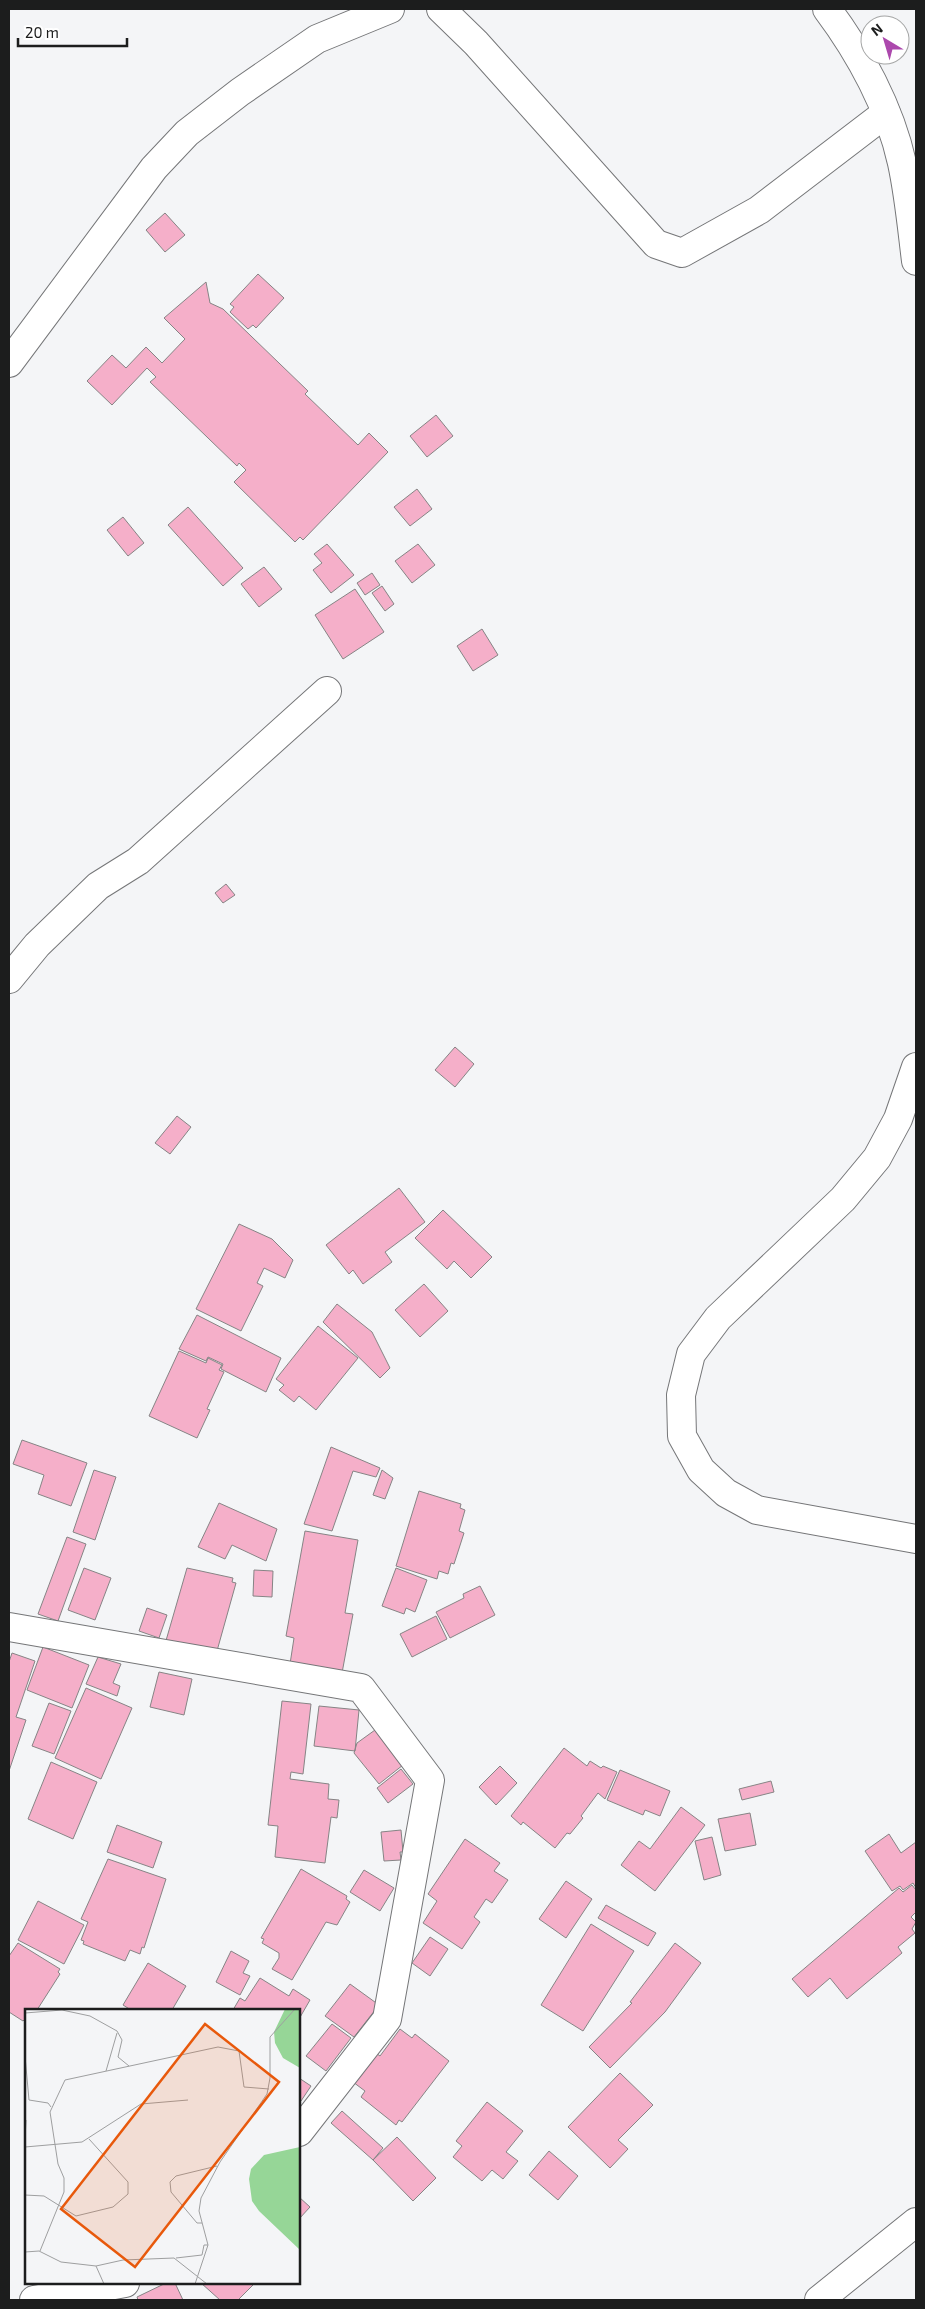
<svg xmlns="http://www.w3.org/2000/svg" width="925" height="2309" font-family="'Exo 2',sans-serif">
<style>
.building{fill:#f5afc9;stroke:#868485}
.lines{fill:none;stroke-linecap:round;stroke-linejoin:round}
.street-casing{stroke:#757678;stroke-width:30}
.secondary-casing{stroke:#757678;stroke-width:30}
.street{stroke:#fff;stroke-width:28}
.secondary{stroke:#fff;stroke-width:28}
.inset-road{fill:none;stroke:#9e9fa0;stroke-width:1}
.view{fill:#e8590c;fill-opacity:0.15;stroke:#e8590c;stroke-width:2.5}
.inset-edge{fill:none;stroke:#1c1d1d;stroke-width:2.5}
</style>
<rect width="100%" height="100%" fill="#f4f5f7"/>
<path class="building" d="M 165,213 L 185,235 L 165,252 L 146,230 Z
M 258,274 L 284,298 L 256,328 L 253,325 L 248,329 L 230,312 L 234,307 L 230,304 Z
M 206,282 L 210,303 L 223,309 L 308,391 L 305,394 L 358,445 L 369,433 L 388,452 L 303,540 L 300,537 L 295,542 L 234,482 L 246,470 L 239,463 L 237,466 L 150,382 L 156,377 L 147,368 L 112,405 L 87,381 L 112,355 L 126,368 L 146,347 L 162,363 L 185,339 L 164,318 Z
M 436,415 L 453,436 L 427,457 L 410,436 Z
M 417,489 L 432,509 L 410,526 L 394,507 Z
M 188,507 L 243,568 L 223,586 L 168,525 Z
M 123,517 L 144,543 L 128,556 L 107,530 Z
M 327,544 L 354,575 L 331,593 L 313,570 L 322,563 L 314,554 Z
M 418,544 L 435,565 L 412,583 L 395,561 Z
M 264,567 L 282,589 L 259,607 L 241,584 Z
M 372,573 L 380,585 L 365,595 L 357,583 Z
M 382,586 L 394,604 L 385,611 L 372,593 Z
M 355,589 L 384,632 L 343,659 L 315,615 Z
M 482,629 L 498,655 L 473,671 L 457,646 Z
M 226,884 L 235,895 L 223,903 L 215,893 Z
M 455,1047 L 474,1064 L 455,1087 L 435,1070 Z
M 177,1116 L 191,1127 L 170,1154 L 155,1143 Z
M 399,1188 L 425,1222 L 385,1252 L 392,1262 L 363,1284 L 353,1270 L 349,1274 L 326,1245 Z
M 443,1210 L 492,1257 L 471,1278 L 454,1261 L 447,1269 L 415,1238 Z
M 239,1224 L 272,1239 L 293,1260 L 285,1278 L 264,1268 L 257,1283 L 263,1286 L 241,1331 L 196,1309 Z
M 424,1284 L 448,1311 L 420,1337 L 395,1310 Z
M 337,1304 L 372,1332 L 390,1368 L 380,1378 L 323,1322 Z
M 197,1315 L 281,1358 L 266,1392 L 221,1369 L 223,1364 L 208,1357 L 206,1361 L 179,1349 Z
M 318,1326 L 358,1358 L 316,1410 L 299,1396 L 294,1402 L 279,1390 L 284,1385 L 276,1379 Z
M 179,1351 L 206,1363 L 208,1358 L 222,1365 L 219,1370 L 224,1372 L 207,1409 L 210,1410 L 197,1438 L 149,1416 Z
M 22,1440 L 87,1463 L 71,1506 L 38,1494 L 44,1475 L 13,1464 Z
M 331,1447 L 380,1468 L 376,1477 L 353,1471 L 332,1531 L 304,1524 Z
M 94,1470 L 116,1477 L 95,1540 L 73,1532 Z
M 382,1470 L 393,1478 L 385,1499 L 373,1495 Z
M 419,1491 L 461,1504 L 460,1508 L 465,1510 L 459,1531 L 464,1533 L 454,1564 L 451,1563 L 448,1574 L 439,1571 L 437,1579 L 396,1566 Z
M 219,1503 L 277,1529 L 266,1561 L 232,1545 L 225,1559 L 198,1547 Z
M 305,1531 L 358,1540 L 345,1613 L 353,1614 L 342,1673 L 290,1664 L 294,1638 L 286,1636 Z
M 67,1537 L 86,1544 L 58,1621 L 38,1614 Z
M 84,1568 L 111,1578 L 95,1620 L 68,1610 Z
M 187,1568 L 233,1578 L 232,1582 L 236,1583 L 215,1658 L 165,1644 Z
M 396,1568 L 427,1580 L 415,1612 L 406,1608 L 404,1614 L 382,1606 Z
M 254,1570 L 273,1571 L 272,1597 L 253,1596 Z
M 480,1586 L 495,1615 L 450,1638 L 436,1612 L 464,1598 L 463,1594 Z
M 147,1608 L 167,1615 L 159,1638 L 139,1631 Z
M 436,1616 L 447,1639 L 412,1657 L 400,1634 Z
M 43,1647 L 89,1665 L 72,1708 L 27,1690 Z
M 12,1653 L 35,1661 L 16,1717 L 26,1720 L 9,1771 L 9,1662 Z
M 98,1657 L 121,1664 L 113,1683 L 120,1686 L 117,1696 L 86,1684 Z
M 159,1672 L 192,1679 L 184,1715 L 150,1707 Z
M 86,1688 L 132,1708 L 101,1779 L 55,1758 Z
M 282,1701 L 311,1704 L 303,1774 L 291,1772 L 290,1779 L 329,1784 L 328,1799 L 339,1800 L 337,1818 L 331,1817 L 325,1863 L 275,1857 L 278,1826 L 268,1825 Z
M 49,1703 L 71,1711 L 54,1754 L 32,1746 Z
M 319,1706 L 359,1710 L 355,1751 L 314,1746 Z
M 375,1730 L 403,1765 L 379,1784 L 354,1753 L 357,1743 Z
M 564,1748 L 587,1766 L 590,1761 L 601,1768 L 603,1766 L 617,1772 L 605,1799 L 598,1793 L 581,1816 L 583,1818 L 570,1834 L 567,1833 L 555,1848 L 523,1822 L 521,1825 L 511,1816 Z
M 51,1762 L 97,1782 L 73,1839 L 28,1819 Z
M 500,1766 L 517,1783 L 496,1805 L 479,1787 Z
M 401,1769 L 413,1784 L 388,1803 L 377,1788 Z
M 620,1770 L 670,1791 L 660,1816 L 645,1810 L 643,1815 L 607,1800 Z
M 771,1781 L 774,1792 L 742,1800 L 739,1789 Z
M 681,1807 L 705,1825 L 655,1891 L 621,1865 L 639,1841 L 650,1849 Z
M 750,1813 L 756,1845 L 725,1851 L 718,1819 Z
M 117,1825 L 162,1842 L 153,1868 L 107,1852 Z
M 401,1830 L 403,1852 L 400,1852 L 401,1860 L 384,1861 L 381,1832 Z
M 889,1834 L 901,1853 L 916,1842 L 916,1888 L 913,1883 L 903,1890 L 900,1886 L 892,1891 L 865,1851 Z
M 712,1837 L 721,1875 L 704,1880 L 695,1841 Z
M 465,1839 L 500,1863 L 494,1871 L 508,1880 L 492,1903 L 486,1899 L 474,1917 L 480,1922 L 462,1949 L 423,1923 L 437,1901 L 428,1894 Z
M 108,1859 L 166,1879 L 144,1948 L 142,1947 L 140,1954 L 130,1950 L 125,1961 L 83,1944 L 84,1941 L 81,1940 L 88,1922 L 81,1919 Z
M 301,1869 L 347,1896 L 346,1899 L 350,1902 L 337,1925 L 326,1922 L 292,1980 L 272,1969 L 279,1958 L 279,1953 L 262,1943 L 264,1939 L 261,1938 Z
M 364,1870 L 394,1888 L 380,1911 L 350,1892 Z
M 566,1881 L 592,1899 L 566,1938 L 539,1919 Z
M 912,1885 L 916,1890 L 916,1912 L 911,1917 L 916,1922 L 912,1929 L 915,1933 L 898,1947 L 902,1953 L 847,1999 L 830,1978 L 808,1997 L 792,1979 L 899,1888 L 903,1892 Z
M 38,1901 L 84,1925 L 64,1964 L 18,1940 Z
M 606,1905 L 656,1933 L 648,1946 L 598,1918 Z
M 591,1924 L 634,1951 L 583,2031 L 541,2005 Z
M 430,1937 L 448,1949 L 430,1976 L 412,1963 Z
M 18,1943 L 60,1969 L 58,1972 L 60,1974 L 37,2010 L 26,2010 L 26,2018 L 23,2021 L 9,2012 L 9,1956 Z
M 675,1943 L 701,1963 L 665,2012 L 610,2068 L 589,2047 L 632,2003 L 630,2002 Z
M 231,1951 L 249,1961 L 243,1973 L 250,1976 L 240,1995 L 216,1982 Z
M 148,1963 L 186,1986 L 172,2010 L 131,2010 L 123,2005 Z
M 260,1978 L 289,1996 L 293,1989 L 310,2000 L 299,2019 L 299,2010 L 233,2010 L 240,1998 L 245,2001 Z
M 350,1984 L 379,2005 L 354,2037 L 325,2016 Z
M 332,2024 L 351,2038 L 326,2071 L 306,2056 Z
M 400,2029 L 412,2038 L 415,2034 L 449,2061 L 402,2122 L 399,2120 L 396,2125 L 361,2097 L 365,2091 L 353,2082 L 376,2053 L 380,2056 Z
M 620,2073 L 653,2105 L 618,2140 L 628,2149 L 610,2168 L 568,2127 Z
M 299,2078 L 311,2086 L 301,2101 L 299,2100 Z
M 487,2102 L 523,2131 L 506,2152 L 518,2161 L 503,2179 L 492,2170 L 482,2181 L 453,2157 L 462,2146 L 456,2141 Z
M 342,2111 L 383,2148 L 373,2160 L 331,2123 Z
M 397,2137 L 436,2178 L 413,2201 L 373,2160 Z
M 549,2151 L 578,2176 L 558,2200 L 529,2175 Z
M 299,2197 L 310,2207 L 299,2219 Z
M 166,2283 L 175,2283 L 183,2300 L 138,2300 L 137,2297 Z
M 201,2283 L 255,2283 L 238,2300 L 220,2300 Z"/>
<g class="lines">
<g class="street-casing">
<path id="street" d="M 441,9 L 476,43 L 656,244 L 682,253 L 759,210 L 886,113
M 9,363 L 154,168 L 187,133 L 240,92 L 317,39 L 390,9
M 9,979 L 37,945 L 98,886 L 138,861 L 327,691
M 916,1067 L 898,1119 L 877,1158 L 843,1199 L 718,1318 L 691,1354 L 681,1395 L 682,1436 L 701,1470 L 726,1493 L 757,1510 L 916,1539
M 9,1627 L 361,1688 L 430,1780 L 387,2019 L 299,2132
M 34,2300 L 125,2283
M 819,2300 L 916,2222"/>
</g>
<g class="secondary-casing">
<path id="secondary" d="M 827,9 C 860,53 890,108 902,163 C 909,195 912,229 916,261"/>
</g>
<use href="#street" class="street"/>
<use href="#secondary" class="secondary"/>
</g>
<g transform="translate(25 2009)">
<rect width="275" height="275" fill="#f4f5f7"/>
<path d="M 260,0 L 275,0 L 275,59 L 258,49 L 250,34 L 249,23 ZM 275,138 L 275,241 L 234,202 L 227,192 L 224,170 L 226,160 L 239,146 Z" fill="#96d697"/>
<path class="inset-road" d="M 0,4 L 37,1 L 65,7 L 92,22 L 97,31 L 93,48 L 104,57M 0,47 L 4,91 L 23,94 L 26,98M 81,62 L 92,24M 0,130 L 1,111M 0,138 L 57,133 L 116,95 L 163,91M 0,186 L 19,187 L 51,207 L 88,198 L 103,185 L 103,173 L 64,130M 177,214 L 172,214 L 146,183 L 145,173 L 151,167 L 192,157M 15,242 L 39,183 L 39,169 L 33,155 L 25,103 L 40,71 L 193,38 L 214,42 L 219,78 L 244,80M 0,243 L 14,242 L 36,253 L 71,257 L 98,251 L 149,249 L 182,275M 151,249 L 177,246 L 179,236 L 183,236M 71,257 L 79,275M 170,275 L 183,236 L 174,202 L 176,189 L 195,153 L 242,85 L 245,69 L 245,28 L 270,0"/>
<path class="view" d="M 180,15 L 254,73 L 110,258 L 36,200 Z"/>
<rect width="275" height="275" class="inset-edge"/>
</g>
<rect width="925" height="2309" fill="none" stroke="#1c1d1d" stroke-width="20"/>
<g transform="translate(885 40) rotate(322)"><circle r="24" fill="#ffffff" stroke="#a4a5a5"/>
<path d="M0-4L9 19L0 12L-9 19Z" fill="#ac48ad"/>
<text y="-8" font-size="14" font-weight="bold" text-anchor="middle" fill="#1c1d1d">N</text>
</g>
<path d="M18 38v8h109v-8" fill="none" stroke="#1c1d1d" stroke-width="2.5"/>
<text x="25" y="38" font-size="15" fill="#1c1d1d" stroke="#ffffff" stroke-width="4" paint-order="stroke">20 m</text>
</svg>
